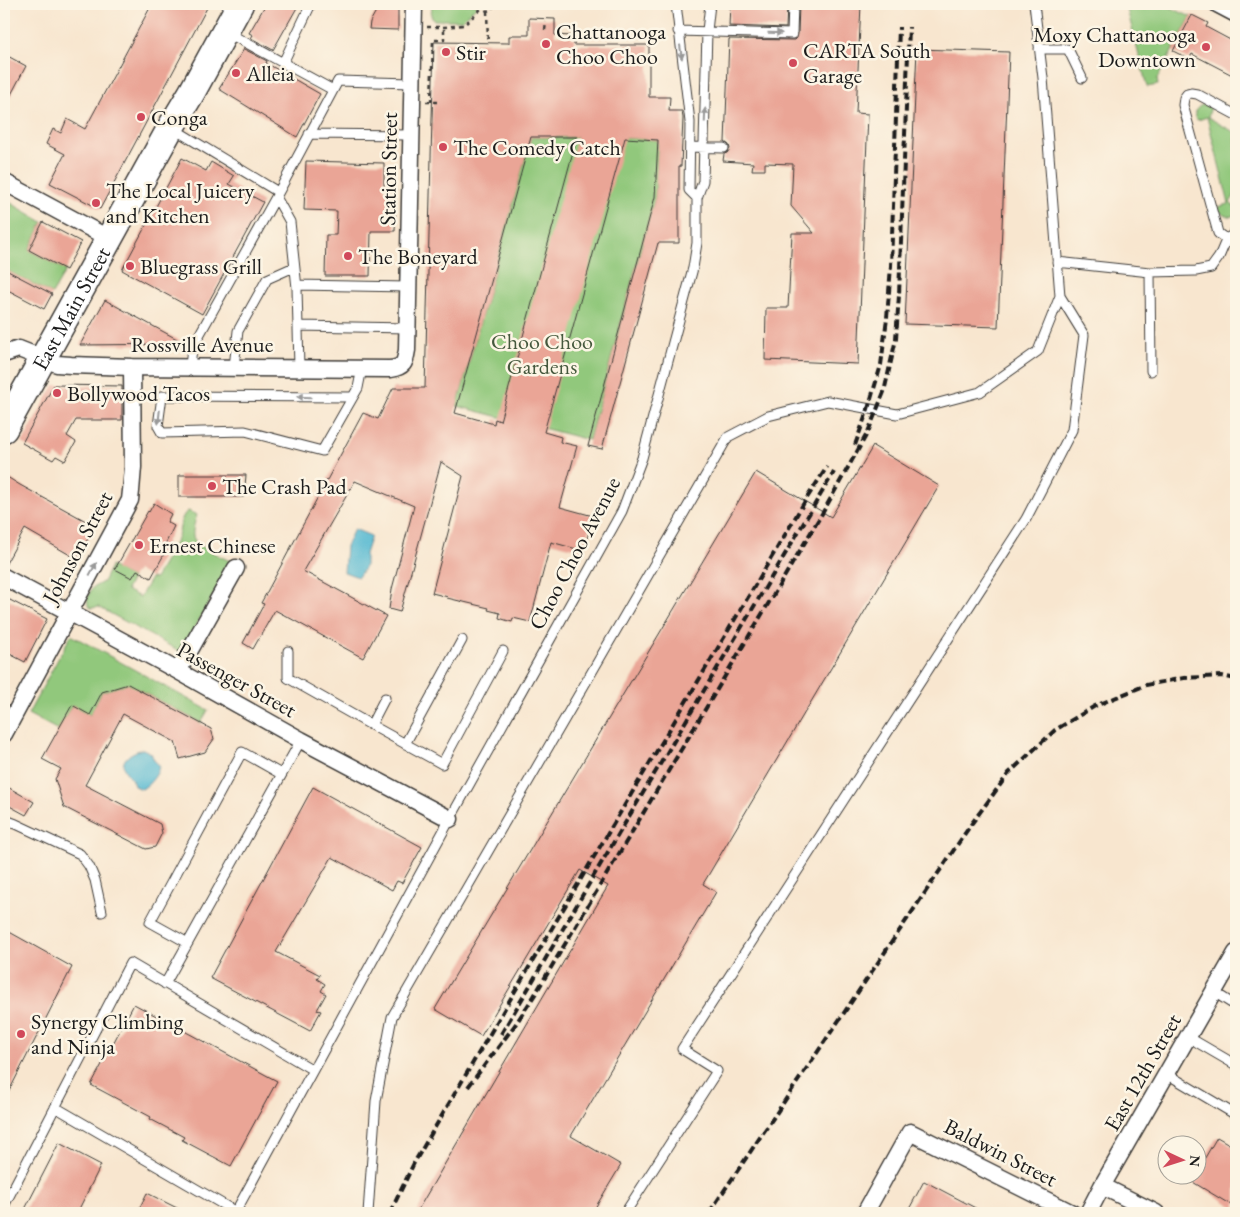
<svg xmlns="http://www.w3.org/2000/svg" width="1240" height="1217" font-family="'EB Garamond',serif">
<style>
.green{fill:#91c87b;stroke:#56724c}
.water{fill:#53b8d1;stroke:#386a76}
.building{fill:#eaa596;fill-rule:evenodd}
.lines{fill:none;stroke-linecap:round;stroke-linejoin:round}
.lane-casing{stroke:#3d3a37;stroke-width:11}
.street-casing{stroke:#3d3a37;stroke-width:19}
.primary-casing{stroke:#3d3a37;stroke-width:29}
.path{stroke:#3d3a37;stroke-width:2.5;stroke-dasharray:4 4;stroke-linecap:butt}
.lane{stroke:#fff;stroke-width:9}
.street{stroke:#fff;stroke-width:16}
.primary{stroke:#fff;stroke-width:26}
.rail{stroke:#1c1c1c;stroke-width:4;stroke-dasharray:8 4;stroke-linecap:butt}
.oneway{fill:#999}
.poi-dot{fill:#d1495b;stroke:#fcf5e5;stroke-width:2}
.labels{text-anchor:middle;stroke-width:5;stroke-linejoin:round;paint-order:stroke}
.poi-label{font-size:22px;fill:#1c1c1c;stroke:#fcf5e5;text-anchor:start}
.street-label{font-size:22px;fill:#1c1c1c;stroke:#fcf5e5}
.park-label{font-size:22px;fill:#45583d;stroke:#fcf5e5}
</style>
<rect width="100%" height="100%" fill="#fcf5e5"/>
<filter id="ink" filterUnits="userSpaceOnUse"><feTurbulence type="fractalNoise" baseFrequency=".02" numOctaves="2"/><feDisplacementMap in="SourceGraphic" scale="10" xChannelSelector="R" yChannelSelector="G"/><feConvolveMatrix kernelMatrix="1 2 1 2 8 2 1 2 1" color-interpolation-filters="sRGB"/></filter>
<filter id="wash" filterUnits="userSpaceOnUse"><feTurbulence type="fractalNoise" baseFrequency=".0096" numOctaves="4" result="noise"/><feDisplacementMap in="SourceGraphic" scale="20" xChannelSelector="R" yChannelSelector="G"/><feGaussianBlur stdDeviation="1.12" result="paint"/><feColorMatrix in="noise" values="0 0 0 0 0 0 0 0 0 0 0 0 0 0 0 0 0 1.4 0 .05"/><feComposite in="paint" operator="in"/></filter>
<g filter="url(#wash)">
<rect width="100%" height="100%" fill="#f8e6cf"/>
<path class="green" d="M 432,4 L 477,4 L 478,5 L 462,20 L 434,20 L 431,16 Z
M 1131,4 L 1163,4 L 1191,17 L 1157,79 L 1158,85 L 1147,87 L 1127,9 Z
M 1202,105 L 1207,105 L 1211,107 L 1208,117 L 1218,123 L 1236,133 L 1236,193 L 1230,203 L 1236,208 L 1236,214 C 1230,219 1221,216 1218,208 L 1221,206 L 1229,204 L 1207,117 L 1198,120 L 1195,118 C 1194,112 1196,108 1202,105 Z
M 531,137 L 625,138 L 658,140 L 655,197 L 589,440 L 457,406 Z
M 4,199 L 43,222 L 29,250 L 66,270 L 52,294 L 4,269 Z
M 188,511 L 197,515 C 195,521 191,533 194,539 C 197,546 224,558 232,562 L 181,652 L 104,610 L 99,607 L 91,608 L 88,606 L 87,598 L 92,588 L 103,582 L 111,566 L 132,578 L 126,590 L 140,597 L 151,578 L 155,579 C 162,565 172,551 178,536 C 181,527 180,516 188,511 Z
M 71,635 L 208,710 L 201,723 L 128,684 L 102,692 L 90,715 L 72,705 L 58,730 L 28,714 Z"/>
<path class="water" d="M 354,529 L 371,536 L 365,554 L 365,567 L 358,577 L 344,572 L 346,546 Z
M 143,749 L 151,753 L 154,760 L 159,765 C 159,774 150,784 142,789 L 134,786 C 132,779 130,777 126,772 C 117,760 133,751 143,749 Z"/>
<g id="blocks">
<path class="building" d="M 152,4 L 209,4 L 100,209 L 50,183 L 65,154 L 46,144 L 53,129 L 61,133 L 67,119 L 85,129 Z
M 266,4 L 299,4 L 273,50 L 251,38 L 253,35 L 249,33 Z
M 380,4 L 398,4 L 398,30 L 369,29 L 370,22 Z
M 730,4 L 787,4 L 786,28 L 729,26 Z
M 799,4 L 861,4 L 856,113 L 868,114 L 858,364 L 765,360 L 766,308 L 788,308 L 792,233 L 814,233 L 791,206 L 793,164 L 765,163 L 765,170 L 752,170 L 753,163 L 723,161 L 724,154 L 727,153 L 730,149 L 729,145 L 725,142 L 729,39 L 795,40 L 797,38 L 798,34 Z
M 1192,15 L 1208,23 L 1206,27 L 1236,43 L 1236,77 L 1192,54 L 1189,59 L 1173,51 Z
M 529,18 L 555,19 L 555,35 L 571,36 L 571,38 L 574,38 L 574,45 L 649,45 L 649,97 L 670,97 L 669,111 L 682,111 L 683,118 L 681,166 L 679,166 L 679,243 L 658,243 L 602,449 L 588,446 L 655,197 L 658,140 L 625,138 L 544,432 L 561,437 L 560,442 L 577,446 L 560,507 L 593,516 L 584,551 L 551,542 L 530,622 L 513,618 L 512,622 L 499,618 L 500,613 L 488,610 L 489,608 L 447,598 L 448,597 L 432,593 L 463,476 L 441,462 L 400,612 L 389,609 L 392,589 L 414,506 L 355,481 L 303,571 L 386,616 L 363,658 L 275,610 L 253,649 L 243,643 L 264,604 L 261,603 L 363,413 L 378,419 L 393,388 L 425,388 L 434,42 L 509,43 L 509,36 L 512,36 L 512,35 L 529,35 ZM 531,137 L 577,137 L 500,421 L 495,419 L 494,424 L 455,413 Z
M 244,49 L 267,61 L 266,63 L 320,94 L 297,137 L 219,89 Z
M 917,49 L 1009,52 L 998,327 L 905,324 Z
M 4,54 L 26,66 L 4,108 Z
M 182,158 L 206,171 L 211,162 L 234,176 L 229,184 L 263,202 L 202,314 L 122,270 Z
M 306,161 L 384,163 L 384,189 L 396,189 L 395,231 L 371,231 L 370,276 L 325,276 L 326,235 L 336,235 L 337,211 L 304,210 Z
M 43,222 L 81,242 L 66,270 L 29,250 Z
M 4,269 L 52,294 L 44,309 L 4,288 Z
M 105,300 L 186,344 L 80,345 Z
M 54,385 L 122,386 L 122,420 L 76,420 L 67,436 L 76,442 L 65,461 L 56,456 L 53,460 L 22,443 Z
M 873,446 L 939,486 L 703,884 L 716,892 L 571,1136 L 621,1165 L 592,1213 L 416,1213 L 608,886 L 580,870 L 481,1036 L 435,1009 L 756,472 L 831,517 Z
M 4,475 L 20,485 L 95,526 L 77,559 L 25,529 L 4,567 Z
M 179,475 L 246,475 L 244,497 L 179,497 Z
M 154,503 L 171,514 L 167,522 L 174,526 L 164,547 L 167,549 L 151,578 L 137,570 L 132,578 L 115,569 L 148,511 L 149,512 Z
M 4,597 L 47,619 L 25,662 L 4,651 Z
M 128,684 L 211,729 L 214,739 L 205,752 L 180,759 L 175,742 L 123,714 L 85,785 L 160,824 L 162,833 L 155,847 L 146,849 L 64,807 L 55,779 L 61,769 L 42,759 L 72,705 L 90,715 L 102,692 Z
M 4,785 L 34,802 L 26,815 L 4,803 Z
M 313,787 L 422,847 L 402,883 L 397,881 L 392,890 L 332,857 L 276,952 L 320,975 L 317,979 L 325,984 L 321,991 L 326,994 L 317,1010 L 321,1011 L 310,1031 L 210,978 Z
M 4,929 L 72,967 L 4,1101 Z
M 134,1004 L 277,1081 L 231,1166 L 182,1140 L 184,1137 L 150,1119 L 151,1117 L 91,1085 Z
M 1217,1137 L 1236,1148 L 1236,1208 L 1191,1181 L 1195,1174 L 1198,1174 L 1198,1170 Z
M 59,1143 L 101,1165 L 77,1213 L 23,1213 Z
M 924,1181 L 985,1213 L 907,1213 Z
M 147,1193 L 187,1213 L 137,1213 Z"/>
</g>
</g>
<g filter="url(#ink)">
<use href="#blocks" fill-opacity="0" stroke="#3d3a37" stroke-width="1"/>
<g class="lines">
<g class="lane-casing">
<path id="lane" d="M 676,4 L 690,122 L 689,190 L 697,198
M 678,31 L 792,34 L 793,4
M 228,33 L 333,90
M 1039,49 L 1068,49 L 1082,78
M 283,63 L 311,4
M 1236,115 L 1197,94 L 1191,93 L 1187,94 L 1184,98 L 1183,105 L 1218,233 C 1226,241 1231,238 1236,230
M 174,129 L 278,192
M 309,134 L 411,135
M 690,147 L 724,148
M 276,197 L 290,222 L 297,288 L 299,368
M 1057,262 L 1150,272 L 1151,371
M 1150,272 L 1196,271 L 1211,268 L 1219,257 L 1227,238
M 297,285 L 408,287
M 299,326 L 408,328
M 190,367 L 192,348 L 276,197 L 338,81 L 412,83
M 234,367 L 238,331 L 267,279 L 294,267
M 353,397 L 162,396 L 158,426 L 162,433 L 245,431 L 322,451 L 358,388 L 362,368
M 288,651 L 288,678 L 371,725 L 385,698
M 371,725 L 442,764 L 503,651
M 405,744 L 462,640
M 4,821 L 8,821 L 16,824 L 80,854 L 89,866 L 95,880 L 102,912
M 188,943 L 150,922 L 242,752 L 281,774
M 165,984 L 301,740
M 1214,992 L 1236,1006
M 1188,1037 L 1236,1065
M 1167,1074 L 1236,1115
M 55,1107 L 236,1212
M 4,1206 L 130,963 L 313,1070
M 235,1213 L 450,819 L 622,511 L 642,458 L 693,268 L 697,243 L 697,198 L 703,181 L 707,31 L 710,4
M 368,1213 L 376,1101 L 392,1017 L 728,437 L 768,416 L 828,401 L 897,414 L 980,392 L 1038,351 L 1060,296 L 1043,78 L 1034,4
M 625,1213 L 717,1071 L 682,1049 L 1026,519 L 1072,430 L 1084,335 L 1060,296"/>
</g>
<g class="street-casing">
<path id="street" d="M 1217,4 L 1236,14
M 4,182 L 110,239
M 4,354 L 19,349 L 57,364 L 71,365 L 132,367 L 390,369 C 404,367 405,363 407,350 L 414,4
M 4,577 L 178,671 L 301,740 L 450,819
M 178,671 L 236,568
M 4,734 L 130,500 L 131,491 L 133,467 L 132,367
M 1102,1186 L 1156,1213
M 865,1213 L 910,1132 L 1072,1213
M 1088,1213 L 1102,1186 L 1236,953"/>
</g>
<g class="primary-casing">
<g id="primary">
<path id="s1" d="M 4,429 L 171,127 L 192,92 L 240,4"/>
</g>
</g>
<path class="path" d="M 481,4 L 482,8 L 487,11 L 492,9 L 494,4
M 487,11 L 488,43
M 427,27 L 444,27 L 464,25 L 482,8
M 545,30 L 546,22
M 426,102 L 437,102
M 431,102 L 433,40 L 444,40 L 444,27"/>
<use href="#lane" class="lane"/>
<use href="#street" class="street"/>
<use href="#primary" class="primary"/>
<path class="rail" d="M 855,445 L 868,409 L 881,365 L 887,318 L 891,266 L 899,27
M 501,1034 L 528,989 L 593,877 L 834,472
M 468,1087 L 515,1025 L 534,996 L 823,512 L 868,432 L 884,392 L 896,339 L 899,295 L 909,27
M 390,1213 L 414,1163 L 585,872 L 805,501 L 827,467
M 709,1213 L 972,823 L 1009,773 L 1055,730 L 1095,706 L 1146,685 L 1184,678 L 1222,676 L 1236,679"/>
</g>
<defs><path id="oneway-solid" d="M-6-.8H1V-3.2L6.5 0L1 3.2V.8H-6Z" transform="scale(1.25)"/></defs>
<g class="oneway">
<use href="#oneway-solid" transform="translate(775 33) rotate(1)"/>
<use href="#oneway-solid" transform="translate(681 52) rotate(82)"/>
<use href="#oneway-solid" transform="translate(705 115) rotate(-88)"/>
<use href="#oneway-solid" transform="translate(304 397) rotate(-179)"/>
<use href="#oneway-solid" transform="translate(159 417) rotate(96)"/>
<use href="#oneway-solid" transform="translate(93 569) rotate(-61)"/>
</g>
</g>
<g class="poi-dot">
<circle cx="546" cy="44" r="5"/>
<circle cx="1206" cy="47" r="5"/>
<circle cx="446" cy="52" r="5"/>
<circle cx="793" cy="63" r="5"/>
<circle cx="236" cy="73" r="5"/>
<circle cx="141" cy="117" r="5"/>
<circle cx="443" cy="147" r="5"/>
<circle cx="96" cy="203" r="5"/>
<circle cx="348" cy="256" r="5"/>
<circle cx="130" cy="266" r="5"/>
<circle cx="57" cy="393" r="5"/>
<circle cx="212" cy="486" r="5"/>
<circle cx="139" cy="545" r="5"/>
<circle cx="21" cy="1034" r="5"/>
</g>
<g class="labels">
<g class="poi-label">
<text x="556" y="39">Chattanooga<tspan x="556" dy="25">Choo Choo</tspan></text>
<text x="1196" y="42" text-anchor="end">Moxy Chattanooga<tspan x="1196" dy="25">Downtown</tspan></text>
<text x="803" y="58">CARTA South<tspan x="803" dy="25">Garage</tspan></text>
<text x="456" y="60">Stir</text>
<text x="246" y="81">Alleia</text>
<text x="151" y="125">Conga</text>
<text x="453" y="155">The Comedy Catch</text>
<text x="106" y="198">The Local Juicery<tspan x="106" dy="25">and Kitchen</tspan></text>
<text x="358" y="264">The Boneyard</text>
<text x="140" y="274">Bluegrass Grill</text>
<text x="67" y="401">Bollywood Tacos</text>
<text x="222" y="494">The Crash Pad</text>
<text x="149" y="553">Ernest Chinese</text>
<text x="31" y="1029">Synergy Climbing<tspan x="31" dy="25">and Ninja</tspan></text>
</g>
<g class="street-label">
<text transform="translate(388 169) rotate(-89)" y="8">Station Street</text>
<text dy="8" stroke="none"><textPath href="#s1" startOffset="138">East Main Street</textPath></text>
<text x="202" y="352">Rossville Avenue</text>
<text transform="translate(77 547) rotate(-62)" y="8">Johnson Street</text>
<text transform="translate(574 553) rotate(-62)" y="8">Choo Choo Avenue</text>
<text transform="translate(237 679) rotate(29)" y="8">Passenger Street</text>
<text transform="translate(1142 1072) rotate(-60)" y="8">East 12th Street</text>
<text transform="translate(1001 1152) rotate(27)" y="8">Baldwin Street</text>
</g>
<g class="park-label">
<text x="542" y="349">Choo Choo<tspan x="542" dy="25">Gardens</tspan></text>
</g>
</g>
<rect width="1240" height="1217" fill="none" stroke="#fcf5e5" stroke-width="20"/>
<g transform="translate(1182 1160) rotate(94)"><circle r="24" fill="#fcf5e5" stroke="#a29e95"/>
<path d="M0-4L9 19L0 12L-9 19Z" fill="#d1495b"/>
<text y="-8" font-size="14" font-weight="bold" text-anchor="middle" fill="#1c1c1c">N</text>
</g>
</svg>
